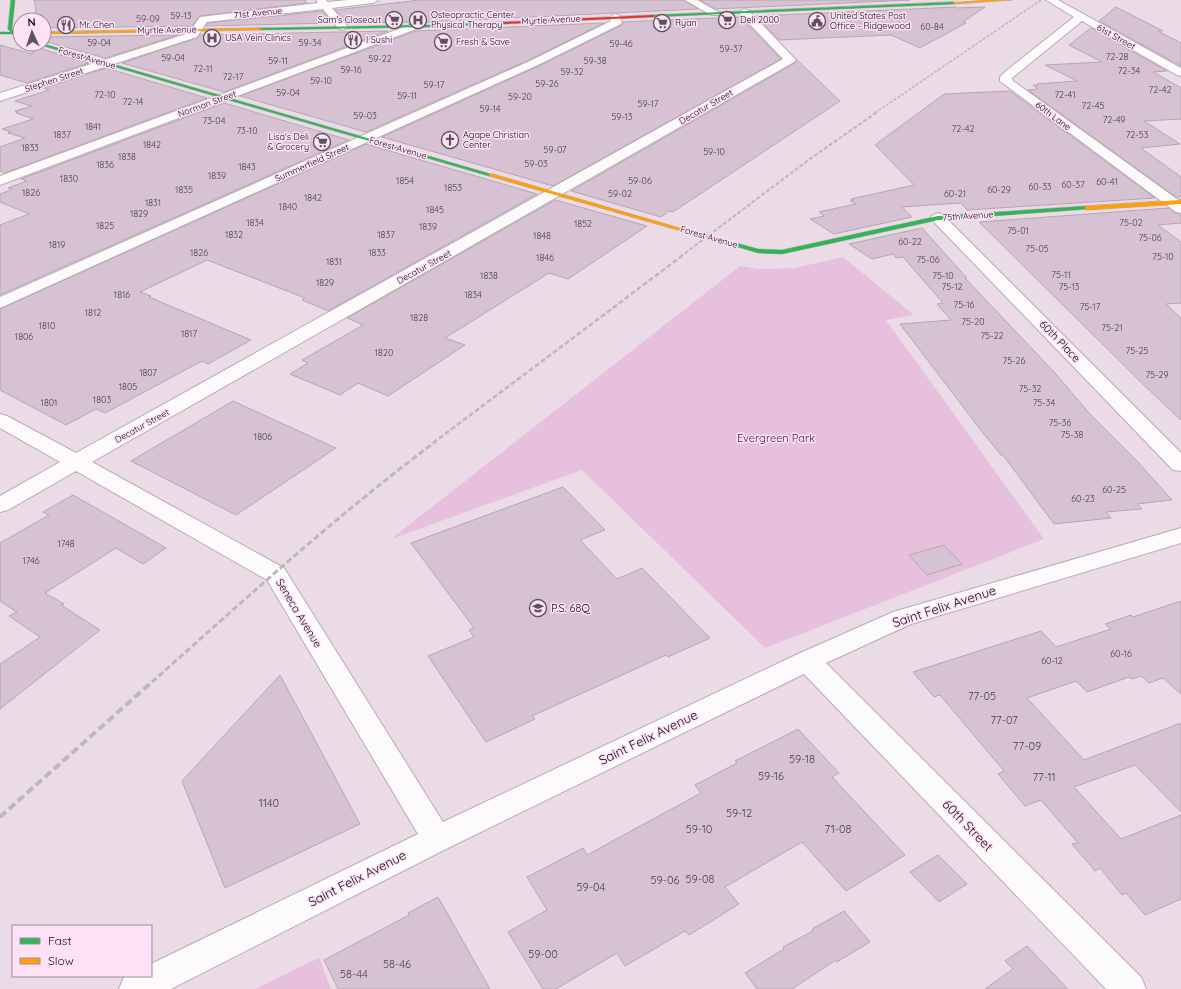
<svg xmlns="http://www.w3.org/2000/svg" width="1181" height="989" font-family="Quicksand,sans-serif">
<style>
.green{fill:#e7c0de}
.building{fill:#d7c2d3;stroke:#b4a8b1}
.lines{fill:none;stroke-linecap:round;stroke-linejoin:round}
.street-casing{stroke:#b8acb5;stroke-width:2}
.fast-casing{stroke:#b8acb5;stroke-width:1}
.slow-casing{stroke:#b8acb5;stroke-width:1}
.jam-casing{stroke:#b8acb5;stroke-width:1}
.street{fill:#fcfafb;fill-rule:evenodd}
.fast{fill:#30b455;fill-rule:evenodd}
.slow{fill:#ff9f0a;fill-rule:evenodd}
.jam{fill:#e5322d;fill-rule:evenodd}
.rail-far4{stroke:#bcb8bc;stroke-width:1.5;stroke-dasharray:3 1.5;stroke-linecap:butt}
.rail-far3{stroke:#bcb8bc;stroke-width:2;stroke-dasharray:4 2;stroke-linecap:butt}
.rail-far2{stroke:#bcb8bc;stroke-width:2.5;stroke-dasharray:5 2.5;stroke-linecap:butt}
.rail-far1{stroke:#bcb8bc;stroke-width:3;stroke-dasharray:6 3;stroke-linecap:butt}
.rail{stroke:#bcb8bc;stroke-width:4;stroke-dasharray:8 4;stroke-linecap:butt}
.labels{text-anchor:middle;stroke-width:3;stroke-linejoin:round;paint-order:stroke}
.far-street-label{font-size:9px;fill:#130a11;stroke:#fde2f7}
.far-poi-label{font-size:9px;fill:#130a11;stroke:#fde2f7;text-anchor:start}
.number-label{font-size:9px;fill:#473b44}
.street-label{font-size:11px;fill:#130a11;stroke:#fde2f7}
.park-label{font-size:11px;fill:#520d49;stroke:#fde2f7}
.poi-label{font-size:11px;fill:#130a11;stroke:#fde2f7;text-anchor:start}
.near-number-label{font-size:11px;fill:#473b44}
.near-street-label{font-size:13px;fill:#130a11;stroke:#fde2f7}
</style>
<rect width="100%" height="100%" fill="#eadbe6"/>
<path class="green" d="M 843,257 L 914,315 L 886,320 L 1044,539 L 765,648 L 582,470 L 391,539 L 740,266 L 759,269 L 795,268 Z
M 319,958 L 331,989 L 255,989 Z"/>
<path class="building" d="M 34,0 L 305,0 L 307,3 L 200,16 L 192,26 L 44,28 L 44,20 L 33,20 L 34,13 L 36,11 Z
M 420,0 L 684,0 L 698,9 L 429,22 L 347,23 L 335,10 Z
M 700,0 L 910,0 L 715,9 Z
M 956,7 L 956,8 L 985,7 L 963,22 L 966,23 L 920,48 L 891,35 L 779,40 L 756,16 Z
M 1116,7 L 1163,31 L 1158,31 L 1181,43 L 1181,66 L 1099,21 Z
M 323,11 L 332,23 L 206,26 L 208,23 Z
M 740,17 L 781,59 L 553,186 L 382,137 L 541,65 L 622,25 L 623,22 Z
M 604,23 L 531,59 L 366,132 L 240,96 L 416,31 Z
M 1091,28 L 1167,71 L 1153,72 L 1181,88 L 1181,119 L 1144,121 L 1180,144 L 1141,148 L 1181,177 L 1181,197 L 1176,197 L 1028,90 L 1038,89 L 1033,85 L 1038,85 L 1037,84 L 1077,81 L 1045,65 L 1102,62 L 1069,45 Z
M 388,31 L 224,92 L 122,63 L 197,38 L 200,35 Z
M 178,35 L 105,58 L 44,41 L 44,37 Z
M 33,44 L 35,47 L 89,63 L 27,83 L 0,75 L 0,45 L 32,54 Z
M 797,60 L 840,101 L 673,212 L 669,211 L 661,217 L 571,191 L 795,63 Z
M 106,68 L 207,98 L 5,173 L 0,171 L 0,147 L 25,138 L 8,133 L 11,132 L 2,129 L 33,119 L 16,113 L 18,112 L 15,111 L 32,106 L 15,101 L 49,90 L 44,88 Z
M 1010,91 L 1155,198 L 967,210 L 961,203 L 902,207 L 912,217 L 834,234 L 810,219 L 824,216 L 819,212 L 856,204 L 850,201 L 854,200 L 851,199 L 914,185 L 875,145 L 944,94 Z
M 224,103 L 349,140 L 0,295 L 0,225 L 29,214 L 0,202 L 0,194 L 13,189 L 8,188 L 27,181 L 21,179 Z
M 366,144 L 537,194 L 328,311 L 302,300 L 305,298 L 207,260 L 140,292 L 151,296 L 149,297 L 251,340 L 208,364 L 202,361 L 105,413 L 96,409 L 66,425 L 0,390 L 0,309 Z
M 555,200 L 647,226 L 568,279 L 549,273 L 445,338 L 465,345 L 388,396 L 358,383 L 340,395 L 290,374 L 308,363 L 302,360 L 363,325 L 347,318 Z
M 1169,208 L 1175,213 L 1181,214 L 1181,223 L 1158,225 L 1181,242 L 1181,303 L 1166,304 L 1181,318 L 1181,420 L 1150,391 L 979,222 Z
M 922,228 L 967,278 L 965,278 L 1055,373 L 1089,413 L 1137,461 L 1172,500 L 1137,504 L 1142,509 L 1106,512 L 1111,518 L 1054,524 L 1003,455 L 1001,455 L 983,433 L 900,324 L 951,320 L 937,304 L 943,303 L 903,257 L 896,258 L 893,254 L 872,259 L 849,244 Z
M 233,401 L 336,448 L 236,515 L 131,461 Z
M 563,487 L 605,530 L 580,540 L 617,579 L 642,568 L 710,638 L 668,657 L 666,655 L 532,716 L 535,719 L 486,742 L 428,656 L 474,637 L 469,630 L 474,628 L 411,543 Z
M 73,495 L 166,548 L 143,564 L 116,548 L 45,593 L 64,604 L 61,605 L 100,630 L 0,709 L 0,664 L 40,637 L 9,616 L 17,612 L 0,601 L 0,543 L 49,515 L 43,512 Z
M 944,545 L 962,564 L 927,575 L 909,555 Z
M 1181,601 L 1181,694 L 1163,678 L 1149,683 L 1141,676 L 1132,679 L 1129,677 L 1087,692 L 1076,681 L 1027,698 L 1084,760 L 1181,723 L 1181,812 L 1135,765 L 1074,787 L 1121,839 L 1181,815 L 1181,899 L 1145,915 L 1126,893 L 1122,895 L 1100,868 L 1095,871 L 1072,844 L 1078,843 L 1041,800 L 1025,806 L 998,774 L 1004,771 L 940,695 L 934,697 L 913,672 L 1041,631 L 1056,647 L 1111,629 L 1105,624 L 1131,615 L 1133,617 Z
M 280,675 L 360,824 L 225,888 L 182,781 Z
M 798,729 L 839,773 L 832,777 L 905,855 L 846,891 L 802,842 L 725,887 L 739,904 L 689,935 L 685,931 L 625,966 L 617,953 L 556,989 L 543,989 L 508,932 L 547,910 L 527,877 L 583,848 L 587,855 L 701,793 L 695,785 L 737,763 L 735,761 Z
M 938,855 L 967,884 L 939,902 L 910,872 Z
M 438,897 L 490,989 L 338,989 L 324,960 L 409,915 L 408,913 Z
M 844,911 L 870,942 L 837,962 L 836,960 L 792,989 L 757,989 L 745,973 L 784,949 L 783,947 L 813,931 L 812,929 Z
M 1027,946 L 1068,989 L 985,989 L 1013,969 L 1005,961 Z"/>
<g class="lines">
<g class="street-casing">
<path id="street" d="M 316,0 L 326,0 L 328,2 L 347,0 L 378,0 L 373,3 L 332,8 L 348,27 L 343,30 L 339,29 L 323,9 L 207,22 L 197,37 L 0,101 L 0,93 L 189,33 L 200,17 L 318,3 Z
M 685,0 L 697,0 L 720,13 L 719,15 L 711,15 Z
M 1046,0 L 1058,0 L 1181,68 L 1181,76 L 1177,75 L 1082,21 L 1012,78 L 1012,80 L 1181,202 L 1181,213 L 1176,212 L 1000,81 L 1000,77 L 1006,71 L 1074,17 Z
M 744,9 L 748,10 L 794,58 L 796,60 L 794,62 L 92,462 L 284,568 L 443,822 L 798,654 L 893,612 L 1181,528 L 1181,543 L 911,624 L 826,663 L 1141,977 L 1146,989 L 1106,989 L 804,674 L 448,848 L 171,989 L 119,989 L 124,977 L 127,976 L 151,976 L 151,964 L 418,834 L 267,580 L 76,471 L 8,510 L 0,512 L 0,496 L 60,462 L 0,428 L 0,414 L 7,416 L 76,453 L 783,59 L 740,14 L 739,12 Z
M 615,14 L 619,15 L 622,22 L 621,24 L 540,64 L 0,308 L 0,297 L 532,60 L 611,21 L 610,17 Z
M 415,23 L 420,26 L 419,28 L 0,185 L 0,176 Z
M 938,213 L 943,215 L 1181,453 L 1181,471 L 1173,470 L 933,221 L 930,218 L 933,215 Z"/>
</g>
<g class="fast-casing">
<path id="fast" d="M 11,0 L 15,0 L 12,29 L 16,32 L 20,32 L 20,34 L 0,34 L 0,32 L 11,32 L 8,29 Z
M 954,2 L 955,4 L 653,17 L 651,16 L 653,15 Z
M 505,22 L 506,24 L 429,27 L 260,30 L 258,29 L 260,28 L 429,25 Z
M 37,44 L 44,44 L 494,175 L 489,176 Z
M 1087,206 L 1090,208 L 1089,209 L 938,220 L 782,254 L 758,253 L 708,238 L 711,236 L 758,249 L 782,250 L 938,216 Z"/>
</g>
<g class="slow-casing">
<path id="slow" d="M 988,0 L 1012,0 L 954,4 L 952,3 Z
M 262,28 L 260,30 L 44,34 L 44,32 Z
M 489,174 L 493,174 L 714,238 L 709,239 L 489,176 Z
M 1181,200 L 1181,204 L 1087,210 L 1084,208 L 1087,206 Z"/>
</g>
<g class="jam-casing">
<path id="jam" d="M 653,15 L 654,17 L 505,24 L 503,23 L 505,22 Z"/>
</g>
<use href="#street" class="street"/>
<use href="#fast" class="fast"/>
<use href="#slow" class="slow"/>
<use href="#jam" class="jam"/>
<path class="rail-far4" d="M 875,113 L 1041,0"/>
<path class="rail-far3" d="M 680,257 L 807,161 L 877,112"/>
<path class="rail-far2" d="M 433,443 L 682,256"/>
<path class="rail-far1" d="M 152,682 C 244,600 336,516 435,442"/>
<path class="rail" d="M 0,817 L 153,681"/>
</g>
<defs>
<g id="supermarket-ring" transform="scale(0.9)"><circle r="9.5" fill="#fde2f7" stroke="#5e535c" stroke-width="1.5"/><path d="M-6-5.5h2.5l.6 2H6L4.5 2H-2.5L-4.4-4H-6ZM-1.5 3.2a1.3 1.3 0 1 0 .1 0ZM3 3.2a1.3 1.3 0 1 0 .1 0Z" fill="#5e535c"/></g>
<g id="hospital-ring" transform="scale(0.9)"><circle r="9.5" fill="#fde2f7" stroke="#5e535c" stroke-width="1.5"/><path d="M-5-5h3v3.5h4V-5h3V5h-3V1.5h-4V5h-3Z" fill="#5e535c"/></g>
<g id="civic-ring" transform="scale(0.9)"><circle r="9.5" fill="#fde2f7" stroke="#5e535c" stroke-width="1.5"/><path d="M-.6-6.5H3V-4.5H.6V-3L4-1V1h2V6H-6V1h2V-1L-.6-3ZM-1.2 2.5V6h2.4V2.5Z" fill="#5e535c"/></g>
<g id="restaurant-ring" transform="scale(0.9)"><circle r="9.5" fill="#fde2f7" stroke="#5e535c" stroke-width="1.5"/><path d="M-5-6h1v4h1v-4h1v4h1v-4h1v5L-1.5 .5V6h-2V.5L-5-1ZM5-6V6H3V1.5H1.5Q1.5-4 5-6Z" fill="#5e535c"/></g>
<g id="church-ring" transform="scale(0.9)"><circle r="9.5" fill="#fde2f7" stroke="#5e535c" stroke-width="1.5"/><path d="M-1.2-6h2.4v3.5h3.3v2.4h-3.3V6h-2.4V-.1h-3.3v-2.4h3.3Z" fill="#5e535c"/></g>
<g id="school-ring" transform="scale(0.9)"><circle r="9.5" fill="#fde2f7" stroke="#5e535c" stroke-width="1.5"/><path d="M0-5L7-2L0 1L-7-2ZM-4 1L0 2.5L4 1V4Q0 6-4 4Z" fill="#5e535c"/></g>
</defs>
<g fill-rule="evenodd">
<use href="#supermarket-ring" x="394" y="20"/>
<use href="#hospital-ring" x="418" y="20"/>
<use href="#supermarket-ring" x="727" y="20"/>
<use href="#civic-ring" x="817" y="21"/>
<use href="#supermarket-ring" x="662" y="23"/>
<use href="#restaurant-ring" x="66" y="25"/>
<use href="#hospital-ring" x="212" y="38"/>
<use href="#restaurant-ring" x="353" y="40"/>
<use href="#supermarket-ring" x="443" y="42"/>
<use href="#church-ring" x="450" y="140"/>
<use href="#supermarket-ring" x="322" y="142"/>
<use href="#school-ring" x="538" y="608"/>
</g>
<g class="labels">
<g class="far-street-label">
<text transform="translate(258 13) rotate(-6)" y="3">71st Avenue</text>
<text transform="translate(551 20) rotate(-3)" y="3">Myrtle Avenue</text>
<text transform="translate(167 30) rotate(-1)" y="3">Myrtle Avenue</text>
<text transform="translate(1116 37) rotate(29)" y="3">61st Street</text>
<text transform="translate(87 58) rotate(16)" y="3">Forest Avenue</text>
<text transform="translate(54 80) rotate(-18)" y="3">Stephen Street</text>
<text transform="translate(207 104) rotate(-20)" y="3">Norman Street</text>
<text transform="translate(706 107) rotate(-30)" y="3">Decatur Street</text>
<text transform="translate(1053 116) rotate(37)" y="3">60th Lane</text>
<text transform="translate(398 148) rotate(16)" y="3">Forest Avenue</text>
<text transform="translate(312 163) rotate(-24)" y="3">Summerfield Street</text>
<text transform="translate(968 216) rotate(-4)" y="3">75th Avenue</text>
<text transform="translate(709 237) rotate(16)" y="3">Forest Avenue</text>
<text transform="translate(424 267) rotate(-29)" y="3">Decatur Street</text>
<text transform="translate(142 426) rotate(-29)" y="3">Decatur Street</text>
</g>
<g class="far-poi-label">
<text x="431" y="18">Osteopractic Center<tspan x="431" dy="10">Physical Therapy</tspan></text>
<text x="830" y="19">United States Post<tspan x="830" dy="10">Office - Ridgewood</tspan></text>
<text x="381" y="23" text-anchor="end">Sam's Closeout</text>
<text x="740" y="23">Deli 2000</text>
<text x="675" y="26">Ryan</text>
<text x="79" y="28">Mr. Chen</text>
<text x="225" y="41">USA Vein Clinics</text>
<text x="366" y="43">I Sushi</text>
<text x="456" y="45">Fresh &amp; Save</text>
<text x="463" y="138">Agape Christian<tspan x="463" dy="10">Center</tspan></text>
<text x="309" y="140" text-anchor="end">Lisa's Deli<tspan x="309" dy="10">&amp; Grocery</tspan></text>
</g>
<g class="number-label">
<text x="181" y="19">59-13</text>
<text x="148" y="22">59-09</text>
<text x="932" y="30">60-84</text>
<text x="99" y="46">59-04</text>
<text x="310" y="46">59-34</text>
<text x="621" y="47">59-46</text>
<text x="731" y="52">59-37</text>
<text x="1117" y="60">72-28</text>
<text x="173" y="61">59-04</text>
<text x="380" y="62">59-22</text>
<text x="278" y="64">59-11</text>
<text x="595" y="64">59-38</text>
<text x="203" y="72">72-11</text>
<text x="351" y="73">59-16</text>
<text x="1129" y="74">72-34</text>
<text x="572" y="75">59-32</text>
<text x="233" y="80">72-17</text>
<text x="321" y="84">59-10</text>
<text x="547" y="87">59-26</text>
<text x="434" y="88">59-17</text>
<text x="1160" y="93">72-42</text>
<text x="288" y="96">59-04</text>
<text x="105" y="98">72-10</text>
<text x="1065" y="98">72-41</text>
<text x="407" y="99">59-11</text>
<text x="520" y="100">59-20</text>
<text x="133" y="105">72-14</text>
<text x="648" y="107">59-17</text>
<text x="1093" y="109">72-45</text>
<text x="490" y="112">59-14</text>
<text x="365" y="119">59-03</text>
<text x="622" y="120">59-13</text>
<text x="1114" y="123">72-49</text>
<text x="214" y="124">73-04</text>
<text x="93" y="130">1841</text>
<text x="963" y="132">72-42</text>
<text x="247" y="134">73-10</text>
<text x="62" y="138">1837</text>
<text x="1137" y="138">72-53</text>
<text x="152" y="148">1842</text>
<text x="30" y="151">1833</text>
<text x="555" y="153">59-07</text>
<text x="714" y="155">59-10</text>
<text x="127" y="160">1838</text>
<text x="536" y="167">59-03</text>
<text x="105" y="168">1836</text>
<text x="247" y="170">1843</text>
<text x="217" y="179">1839</text>
<text x="69" y="182">1830</text>
<text x="405" y="184">1854</text>
<text x="640" y="184">59-06</text>
<text x="1107" y="185">60-41</text>
<text x="1073" y="188">60-37</text>
<text x="1040" y="190">60-33</text>
<text x="453" y="191">1853</text>
<text x="184" y="193">1835</text>
<text x="999" y="193">60-29</text>
<text x="31" y="196">1826</text>
<text x="620" y="197">59-02</text>
<text x="955" y="197">60-21</text>
<text x="313" y="201">1842</text>
<text x="153" y="206">1831</text>
<text x="288" y="210">1840</text>
<text x="435" y="213">1845</text>
<text x="139" y="217">1829</text>
<text x="255" y="226">1834</text>
<text x="1131" y="226">75-02</text>
<text x="583" y="227">1852</text>
<text x="105" y="229">1825</text>
<text x="428" y="230">1839</text>
<text x="1018" y="234">75-01</text>
<text x="234" y="238">1832</text>
<text x="386" y="238">1837</text>
<text x="542" y="239">1848</text>
<text x="1150" y="241">75-06</text>
<text x="910" y="245">60-22</text>
<text x="57" y="248">1819</text>
<text x="1037" y="252">75-05</text>
<text x="199" y="256">1826</text>
<text x="377" y="256">1833</text>
<text x="1163" y="260">75-10</text>
<text x="545" y="261">1846</text>
<text x="928" y="263">75-06</text>
<text x="334" y="265">1831</text>
<text x="1061" y="278">75-11</text>
<text x="489" y="279">1838</text>
<text x="943" y="279">75-10</text>
<text x="325" y="286">1829</text>
<text x="952" y="290">75-12</text>
<text x="1069" y="290">75-13</text>
<text x="122" y="298">1816</text>
<text x="473" y="298">1834</text>
<text x="964" y="308">75-16</text>
<text x="1090" y="310">75-17</text>
<text x="93" y="316">1812</text>
<text x="419" y="321">1828</text>
<text x="973" y="325">75-20</text>
<text x="47" y="329">1810</text>
<text x="1112" y="331">75-21</text>
<text x="189" y="337">1817</text>
<text x="992" y="339">75-22</text>
<text x="24" y="340">1806</text>
<text x="1137" y="354">75-25</text>
<text x="384" y="356">1820</text>
<text x="1014" y="364">75-26</text>
<text x="148" y="376">1807</text>
<text x="1157" y="378">75-29</text>
<text x="128" y="390">1805</text>
<text x="1030" y="392">75-32</text>
<text x="102" y="403">1803</text>
<text x="49" y="406">1801</text>
<text x="1044" y="406">75-34</text>
<text x="1060" y="426">75-36</text>
<text x="1072" y="438">75-38</text>
<text x="263" y="440">1806</text>
<text x="1114" y="493">60-25</text>
<text x="1083" y="502">60-23</text>
<text x="66" y="547">1748</text>
<text x="31" y="564">1746</text>
<text x="1121" y="657">60-16</text>
<text x="1052" y="664">60-12</text>
</g>
<g class="street-label">
<text transform="translate(1060 341) rotate(46)" y="4">60th Place</text>
<text transform="translate(299 613) rotate(59)" y="4">Seneca Avenue</text>
</g>
<g class="park-label">
<text x="776" y="442">Evergreen Park</text>
</g>
<g class="poi-label">
<text x="551" y="612">P.S. 68Q</text>
</g>
<g class="near-number-label">
<text x="982" y="700">77-05</text>
<text x="1004" y="724">77-07</text>
<text x="1027" y="750">77-09</text>
<text x="802" y="763">59-18</text>
<text x="771" y="780">59-16</text>
<text x="1044" y="781">77-11</text>
<text x="269" y="807">1140</text>
<text x="739" y="817">59-12</text>
<text x="699" y="833">59-10</text>
<text x="838" y="833">71-08</text>
<text x="700" y="883">59-08</text>
<text x="665" y="884">59-06</text>
<text x="591" y="891">59-04</text>
<text x="543" y="958">59-00</text>
<text x="397" y="968">58-46</text>
<text x="354" y="978">58-44</text>
</g>
<g class="near-street-label">
<text transform="translate(944 606) rotate(-18)" y="5">Saint Felix Avenue</text>
<text transform="translate(648 737) rotate(-26)" y="5">Saint Felix Avenue</text>
<text transform="translate(968 825) rotate(46)" y="5">60th Street</text>
<text transform="translate(357 878) rotate(-27)" y="5">Saint Felix Avenue</text>
</g>
</g>
<rect x="12" y="925" width="140" height="52" fill="#fde2f7" stroke="#9f8c9b"/>
<rect x="20" y="938" width="20" height="6" fill="#30b455" stroke="#9f8c9b"/>
<text x="48" y="945" font-size="12" fill="#130a11">Fast</text>
<rect x="20" y="958" width="20" height="6" fill="#ff9f0a" stroke="#9f8c9b"/>
<text x="48" y="965" font-size="12" fill="#130a11">Slow</text>
<g transform="translate(32 32) rotate(357)"><circle r="19" fill="#fde2f7" stroke="#9f8c9b"/>
<path d="M0-3L7 15L0 10L-7 15Z" fill="#5e535c"/>
<text y="-6" font-size="11" font-weight="bold" text-anchor="middle" fill="#130a11">N</text>
</g>
</svg>
